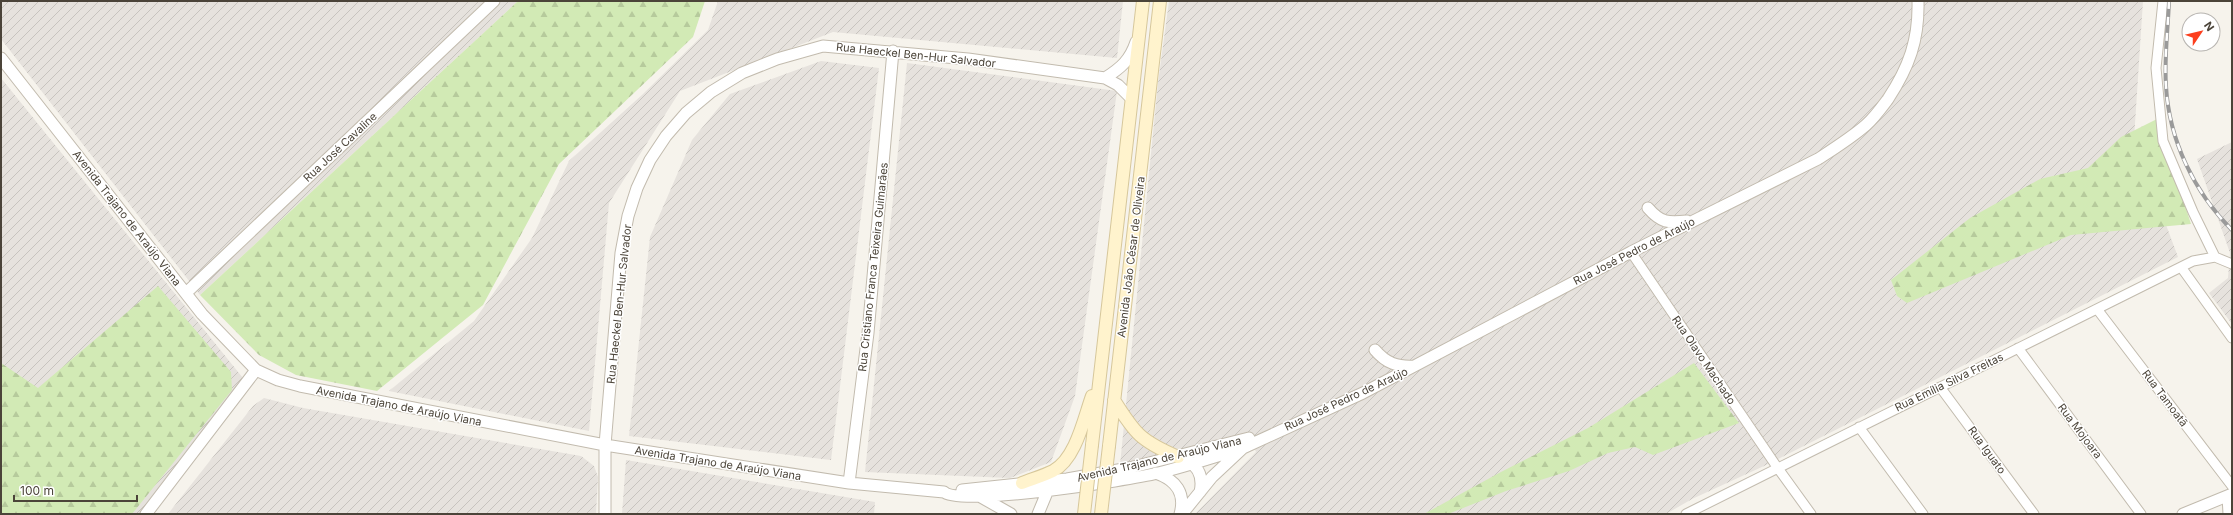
<svg xmlns="http://www.w3.org/2000/svg" width="2233" height="515" font-family="Inter,sans-serif">
<style>
.industrial{fill:url(#industrial-furrows)}
.forest{fill:url(#forest-firs)}
.lines{fill:none;stroke-linecap:round;stroke-linejoin:round}
.minor-casing{stroke:#c2bbae;stroke-width:11}
.tertiary-casing{stroke:#c2bbae;stroke-width:13}
.secondary-casing{stroke:#d6c79b;stroke-width:14}
.minor{stroke:#fff;stroke-width:9}
.tertiary{stroke:#fff;stroke-width:11}
.secondary{stroke:#fff3cd;stroke-width:12}
.rail-casing{stroke:#9a9a9a;stroke-width:4}
.rail{stroke:#fff;stroke-width:2.5;stroke-dasharray:8;stroke-linecap:butt}
.secondary-bridge-casing{stroke:#d6c79b;stroke-width:14;stroke-linecap:butt}
.secondary-bridge{stroke:#fff3cd;stroke-width:12}
.labels{text-anchor:middle;stroke-width:3;stroke-linejoin:round;paint-order:stroke}
.street-label{font-size:11px;fill:#4b4439;stroke:#fff}
</style>
<defs>
<pattern id="industrial-furrows" width="10" height="10" patternUnits="userSpaceOnUse"><rect width="10" height="10" fill="#e6e2dd"/><path d="M-1 1l2-2M0 10L10 0M9 11l2-2" fill="none" stroke="#c7c3be"/></pattern>
<pattern id="forest-firs" width="22" height="20" patternUnits="userSpaceOnUse"><rect width="22" height="20" fill="#d2eab5"/><path d="M5 1l3.5 6h-7zM16 11l3.5 6h-7z" fill="#b6ca9c"/></pattern>
</defs>
<rect width="100%" height="100%" fill="#f6f3ec"/>
<path class="industrial" d="M 1,1 L 518,1 L 200,295 L 1,39 Z
M 718,1 L 1123,1 L 1117,58 L 833,32 L 680,91 L 609,203 L 589,431 L 389,391 L 474,321 L 532,238 L 569,161 L 643,94 L 708,30 Z
M 1169,1 L 2143,1 L 2134,139 L 2178,257 L 1764,466 L 1692,499 L 1666,514 L 1195,514 L 1256,452 L 1251,439 L 1120,465 L 1158,83 Z
M 821,61 L 879,68 L 831,460 L 629,436 L 650,237 L 692,140 L 730,94 Z
M 907,63 L 1117,91 L 1075,396 L 1051,462 L 1010,478 L 865,472 Z
M 1,78 L 247,383 L 140,514 L 1,514 Z
M 2232,142 L 2232,324 L 2209,293 L 2228,278 L 2230,253 L 2197,159 Z
M 264,398 L 303,408 L 581,456 L 594,466 L 598,477 L 596,514 L 168,514 L 253,406 Z
M 626,460 L 875,502 L 874,514 L 622,514 Z"/>
<path class="forest" d="M 518,1 L 705,1 L 693,37 L 559,164 L 483,305 L 377,391 L 296,375 L 259,355 L 200,295 Z
M 2157,119 L 2191,224 L 2071,235 L 1907,303 L 1897,296 L 1891,280 L 1970,218 L 2040,179 L 2088,168 L 2121,137 Z
M 158,286 L 231,372 L 232,390 L 132,514 L 1,514 L 1,363 L 38,388 Z
M 1694,363 L 1739,423 L 1653,455 L 1635,447 L 1608,453 L 1569,471 L 1506,491 L 1448,514 L 1424,514 L 1499,473 L 1588,428 Z"/>
<g class="lines">
<g class="minor-casing">
<path id="minor" d="M 2163,1 L 2156,68 L 2163,141 L 2193,212 L 2215,257
M 1631,252 L 1777,467 L 1811,514
M 2215,257 L 2232,264
M 2181,267 L 2232,338
M 2097,309 L 2232,486
M 2018,348 L 2141,514
M 1940,387 L 2034,514
M 1859,427 L 1923,514
M 2227,496 L 2228,514
M 1686,514 L 2193,261 L 2215,257"/>
</g>
<g class="tertiary-casing">
<path id="tertiary" d="M 1,58 L 202,314 L 256,370 L 278,380 L 300,386 L 605,445 L 849,483 L 944,492 C 960,507 1129,480 1158,473 C 1187,466 1214,457 1243,448
M 1105,78 C 1121,68 1130,60 1136,42
M 1648,208 C 1661,223 1668,223 1687,221
M 186,293 L 494,1
M 1375,350 C 1386,363 1397,367 1414,366
M 1188,461 C 1200,468 1203,479 1200,492
M 1156,473 C 1176,480 1186,493 1180,514
M 849,483 L 868,333 L 893,51
M 962,490 L 1067,479 L 1129,468 L 1249,438
M 981,497 L 1011,514
M 146,514 L 256,370
M 605,514 L 605,445 L 621,253 L 628,216 L 637,188 L 650,160 L 666,136 L 686,113 L 711,92 L 742,73 L 777,59 L 823,46 L 968,59 L 1105,78 L 1118,85 L 1131,98
M 1038,514 L 1048,490 L 1053,489
M 1182,514 L 1212,477 L 1243,448 L 1363,393 L 1631,252 L 1818,159 C 1835,148 1851,138 1866,125 C 1874,118 1882,107 1888,99 C 1909,67 1919,40 1918,1
M 2183,514 L 2232,494"/>
</g>
<g class="secondary-casing">
<path id="secondary" d="M 1114,400 C 1135,434 1141,441 1178,457
M 1092,445 L 1143,1
M 1109,446 L 1160,1
M 1022,483 C 1032,479 1043,476 1053,471 C 1076,459 1084,418 1092,396"/>
</g>
<use href="#minor" class="minor"/>
<use href="#tertiary" class="tertiary"/>
<use href="#secondary" class="secondary"/>
<g class="rail-casing">
<path id="rail" d="M 2169,1 C 2168,29 2164,58 2166,86 C 2169,140 2194,192 2232,230"/>
</g>
<use href="#rail" class="rail"/>
<g class="secondary-bridge-casing">
<path id="secondary-bridge" d="M 1084,514 L 1092,445
M 1101,514 L 1109,446"/>
</g>
<use href="#secondary-bridge" class="secondary-bridge"/>
</g>
<g class="labels">
<g class="street-label">
<text transform="translate(916 55) rotate(6)" y="4">Rua Haeckel Ben-Hur Salvador</text>
<text transform="translate(340 147) rotate(-43)" y="4">Rua José Cavaline</text>
<text transform="translate(127 218) rotate(52)" y="4">Avenida Trajano de Araújo Viana</text>
<text transform="translate(1634 251) rotate(-27)" y="4">Rua José Pedro de Araújo</text>
<text transform="translate(1131 257) rotate(-83)" y="4">Avenida João César de Oliveira</text>
<text transform="translate(873 267) rotate(-84)" y="4">Rua Cristiano Franca Teixeira Guimarães</text>
<text transform="translate(619 304) rotate(-84)" y="4">Rua Haeckel Ben-Hur Salvador</text>
<text transform="translate(1704 360) rotate(56)" y="4">Rua Olavo Machado</text>
<text transform="translate(1949 382) rotate(-26)" y="4">Rua Emília Silva Freitas</text>
<text transform="translate(2165 398) rotate(53)" y="4">Rua Tamoatã</text>
<text transform="translate(1346 399) rotate(-25)" y="4">Rua José Pedro de Araújo</text>
<text transform="translate(399 406) rotate(11)" y="4">Avenida Trajano de Araújo Viana</text>
<text transform="translate(2080 431) rotate(53)" y="4">Rua Mojoara</text>
<text transform="translate(1987 450) rotate(54)" y="4">Rua Iguato</text>
<text transform="translate(1159 459) rotate(-13)" y="4">Avenida Trajano de Araújo Viana</text>
<text transform="translate(718 463) rotate(9)" y="4">Avenida Trajano de Araújo Viana</text>
</g>
</g>
<rect width="2233" height="515" fill="none" stroke="#4b4439" stroke-width="4"/>
<g transform="translate(2201 32) rotate(55)"><circle r="19" fill="#ffffff" stroke="#b7b4b0"/>
<path d="M0-3L7 15L0 10L-7 15Z" fill="#fc3f1d"/>
<text y="-6" font-size="11" font-weight="bold" text-anchor="middle" fill="#4b4439">N</text>
</g>
<path d="M14 495v6h123v-6" fill="none" stroke="#4b4439" stroke-width="2"/>
<text x="20" y="495" font-size="12" fill="#4b4439" stroke="#ffffff" stroke-width="3" paint-order="stroke">100 m</text>
</svg>
